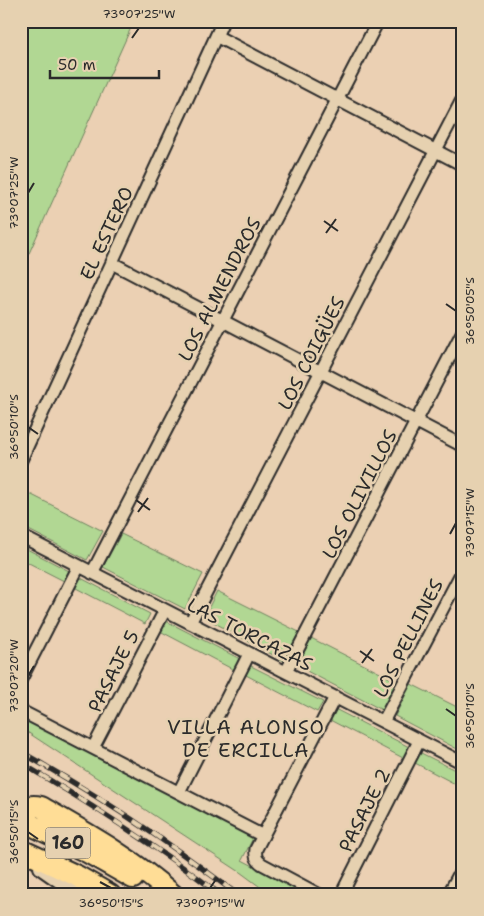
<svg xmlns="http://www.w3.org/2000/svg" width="484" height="916" font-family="'Shantell Sans',sans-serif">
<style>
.green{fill:#b1d793;stroke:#6e815f}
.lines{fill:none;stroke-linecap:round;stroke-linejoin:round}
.minor-casing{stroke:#2b2b2b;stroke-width:15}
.secondary-casing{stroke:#2b2b2b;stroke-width:20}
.trunk-casing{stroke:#2b2b2b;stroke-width:24}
.minor{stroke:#e6d1b0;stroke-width:11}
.secondary{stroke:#e6d1b0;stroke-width:16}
.trunk{stroke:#ffdd96;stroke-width:20}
.rail-casing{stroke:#2b2b2b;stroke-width:5.5}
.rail{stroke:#e6d1b0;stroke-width:4;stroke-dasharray:11;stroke-linecap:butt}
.ticks{fill:none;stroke:#2b2b2b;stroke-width:2}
.labels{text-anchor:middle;stroke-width:5;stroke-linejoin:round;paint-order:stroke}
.shield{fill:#e6d1b0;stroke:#635d53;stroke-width:1}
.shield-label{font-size:18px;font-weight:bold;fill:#2b2b2b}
.street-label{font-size:19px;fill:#2b2b2b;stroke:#e6d1b0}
.neighbourhood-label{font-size:20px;letter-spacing:1px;fill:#2b2b2b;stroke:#e6d1b0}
.neatline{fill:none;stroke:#2b2b2b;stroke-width:2}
.ticks-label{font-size:12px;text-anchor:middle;fill:#2b2b2b}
</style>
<rect width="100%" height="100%" fill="#ebd0b3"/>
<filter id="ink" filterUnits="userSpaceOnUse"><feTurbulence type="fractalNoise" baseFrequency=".02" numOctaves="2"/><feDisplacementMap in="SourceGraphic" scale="10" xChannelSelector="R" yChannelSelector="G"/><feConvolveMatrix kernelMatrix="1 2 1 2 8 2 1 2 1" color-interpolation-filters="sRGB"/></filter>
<g filter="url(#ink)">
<path class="green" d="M 21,21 L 134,21 L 21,271 Z
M 24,491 L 103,531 L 87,560 L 21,526 L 21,496 Z
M 121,534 L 203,574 L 185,609 L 103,567 Z
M 21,546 L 69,571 L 64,581 L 21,559 Z
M 79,577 L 150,614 L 145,624 L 74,587 Z
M 217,591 L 299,632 L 284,661 L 204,617 Z
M 166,621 L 240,659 L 234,670 L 160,631 Z
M 311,638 L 398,682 L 384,711 L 297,666 Z
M 249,665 L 323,702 L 317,712 L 244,674 Z
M 411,684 L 463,710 L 463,752 L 395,716 Z
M 333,708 L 411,748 L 405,759 L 328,719 Z
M 21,718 L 253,838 L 242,860 L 309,895 L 271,895 L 240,872 L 21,728 Z
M 421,753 L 463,774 L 463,788 L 415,763 Z"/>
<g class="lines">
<g class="minor-casing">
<path id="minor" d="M 216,36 L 463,165
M 112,263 L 463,446
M 21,460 L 223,21
M 21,536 L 463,763
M 92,573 L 378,21
M 190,623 L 463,98
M 286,672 L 463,331
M 21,679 L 79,566
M 21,711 L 263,836
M 383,722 L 463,570
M 93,748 L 165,610
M 179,792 L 249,654
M 320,895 L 262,864 C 256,860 255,856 256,849 L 335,697
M 341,895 L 419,741
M 448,895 L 463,867"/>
</g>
<g class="secondary-casing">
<path id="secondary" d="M 42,867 L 82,895"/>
</g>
<g class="trunk-casing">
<path id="trunk" d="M 21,812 C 27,806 32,805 41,807 C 86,833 133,859 173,895
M 21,820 L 89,853 L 133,878
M 21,850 L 77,876 L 110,895"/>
</g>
<use href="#minor" class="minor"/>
<use href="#secondary" class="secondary"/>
<use href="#trunk" class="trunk"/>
<g class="rail-casing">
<path id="rail" d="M 21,752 C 69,779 116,808 161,839 C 187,857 213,876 238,895
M 21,763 C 91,804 157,847 221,895"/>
</g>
<use href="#rail" class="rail"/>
</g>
</g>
<path class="ticks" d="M 132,38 L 139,28M 28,193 L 34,183M 324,221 L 338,231M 326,233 L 336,219M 446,304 L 456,311M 28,427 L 38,434M 136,500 L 150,510M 138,512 L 148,498M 450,534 L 456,523M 360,651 L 374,661M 362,663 L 372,649M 28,676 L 34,666M 446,709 L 456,716M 28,832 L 38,839M 100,882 L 111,888M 210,888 L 217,878"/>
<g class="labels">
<rect class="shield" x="45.5" y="827.5" width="45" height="31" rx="4"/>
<g class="shield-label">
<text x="68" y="849">160</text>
</g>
<g class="street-label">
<text transform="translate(106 233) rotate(-65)" y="7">EL ESTERO</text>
<text transform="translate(219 289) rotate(-63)" y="7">LOS ALMENDROS</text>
<text transform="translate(311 353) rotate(-63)" y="7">LOS COIGÜES</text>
<text transform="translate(359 494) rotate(-63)" y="7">LOS OLIVILLOS</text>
<text transform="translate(250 634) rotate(27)" y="7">LAS TORCAZAS</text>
<text transform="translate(408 638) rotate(-63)" y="7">LOS PELLINES</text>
<text transform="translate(113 671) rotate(-63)" y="7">PASAJE 5</text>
<text transform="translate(364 810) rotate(-63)" y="7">PASAJE 2</text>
</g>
<g class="neighbourhood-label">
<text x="246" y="734">VILLA ALONSO<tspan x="246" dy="23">DE ERCILLA</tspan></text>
</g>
</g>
<rect width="484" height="916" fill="none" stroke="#e6d1b0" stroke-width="55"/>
<path d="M50 70v8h109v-8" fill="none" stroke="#2b2b2b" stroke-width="2.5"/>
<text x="58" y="70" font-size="15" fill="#2b2b2b" stroke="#e6d1b0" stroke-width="4" paint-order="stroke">50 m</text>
<rect x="28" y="28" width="428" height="860" class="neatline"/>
<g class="ticks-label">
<text x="139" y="18">73°07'25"W</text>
<text transform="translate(14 193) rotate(-90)" y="4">73°07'25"W</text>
<text transform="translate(470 311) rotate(-90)" y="4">36°50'05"S</text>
<text transform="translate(14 427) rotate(-90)" y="4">36°50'10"S</text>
<text transform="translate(470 523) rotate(-90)" y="4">73°07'15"W</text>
<text transform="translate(14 676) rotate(-90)" y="4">73°07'20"W</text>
<text transform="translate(470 716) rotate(-90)" y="4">36°50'10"S</text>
<text transform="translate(14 832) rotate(-90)" y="4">36°50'15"S</text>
<text x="111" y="907">36°50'15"S</text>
<text x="210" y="907">73°07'15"W</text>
</g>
</svg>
